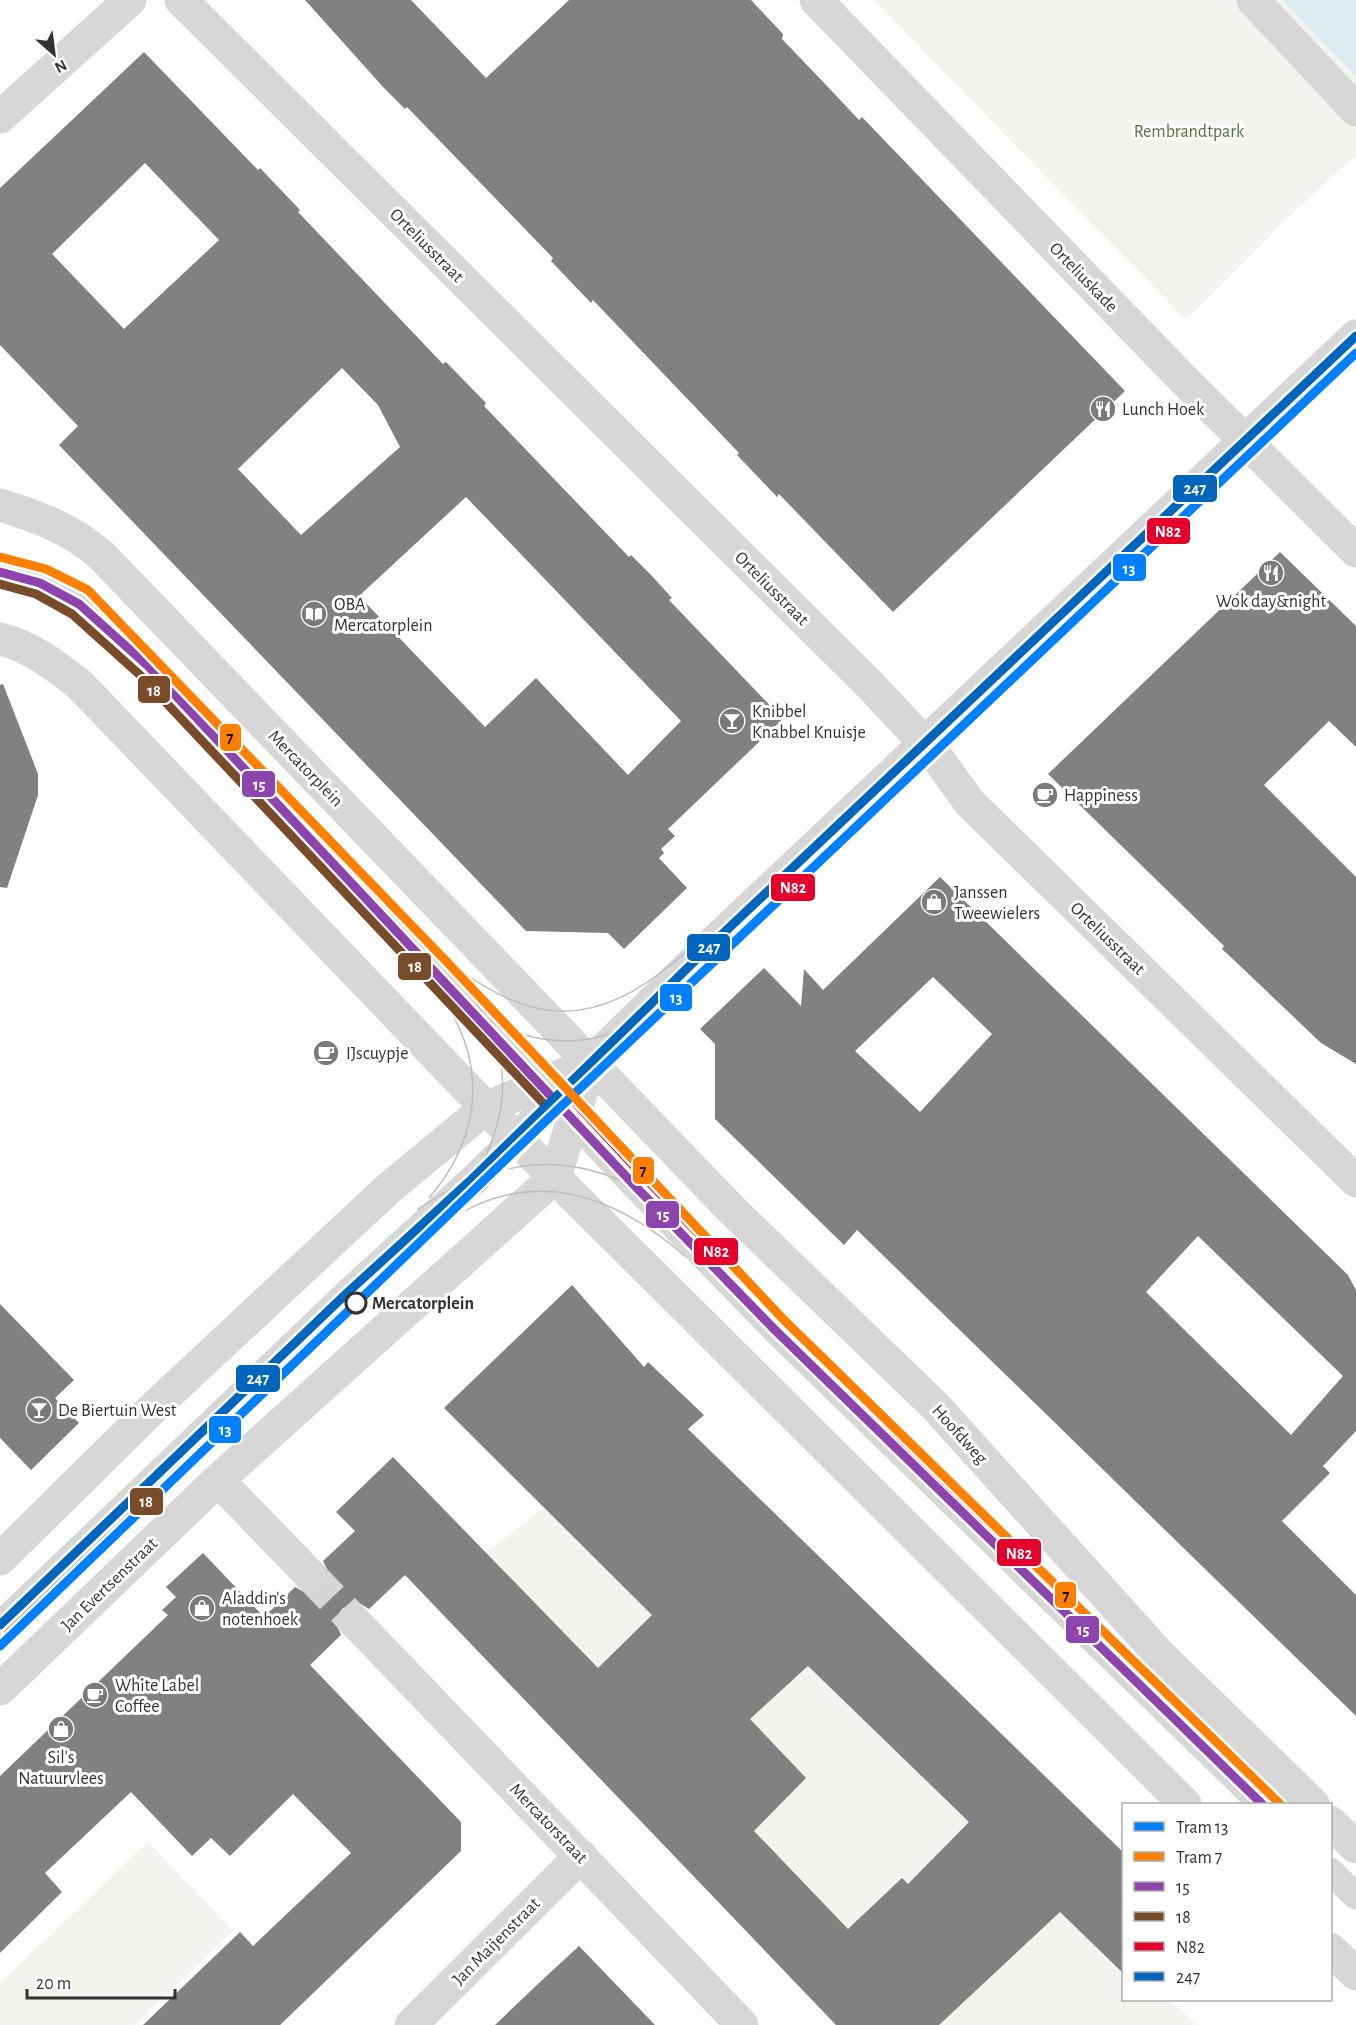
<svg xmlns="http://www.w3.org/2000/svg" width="1356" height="2025" font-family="'Alegreya Sans',sans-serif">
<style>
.green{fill:#f1f5ed}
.water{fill:#ddebf3}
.building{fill:#818181;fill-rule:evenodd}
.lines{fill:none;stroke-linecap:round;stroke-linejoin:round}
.minor-tunnel{stroke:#d6d6d6;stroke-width:33;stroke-dasharray:33 16;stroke-linecap:butt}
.service{stroke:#d7d7d7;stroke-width:27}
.pedestrian{stroke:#d7d7d7;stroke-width:33}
.minor{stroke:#d7d7d7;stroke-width:33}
.tertiary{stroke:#d7d7d7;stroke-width:33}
.tram{stroke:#bebebe;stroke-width:1.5}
.bus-1-casing{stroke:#fff;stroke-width:14}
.bus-2-casing{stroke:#fff;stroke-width:14}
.bus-3-casing{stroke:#fff;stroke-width:14}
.bus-4-casing{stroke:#fff;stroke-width:14}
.bus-1{stroke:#8e44ad;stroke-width:9}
.bus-2{stroke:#7a4b2a;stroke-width:9}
.bus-3{stroke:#e4002b;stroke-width:9}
.bus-4{stroke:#0065bd;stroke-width:9}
.tram-1-casing{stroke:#fff;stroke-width:14}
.tram-2-casing{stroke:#fff;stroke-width:14}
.tram-1{stroke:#007fff;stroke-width:9}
.tram-2{stroke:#ff7f00;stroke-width:9}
.stop-dot{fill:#fff;stroke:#333;stroke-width:3}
.labels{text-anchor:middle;stroke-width:6;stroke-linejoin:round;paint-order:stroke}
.park-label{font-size:18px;fill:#56703f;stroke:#fff}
.street-label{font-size:18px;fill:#333;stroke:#fff}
.poi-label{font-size:18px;fill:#333;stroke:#fff;text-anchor:start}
.stop-label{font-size:18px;font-weight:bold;fill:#333;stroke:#fff;text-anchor:start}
.line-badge{stroke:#fff;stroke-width:2}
.badge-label{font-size:16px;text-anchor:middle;font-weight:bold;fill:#fff}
.pale-badge-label{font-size:16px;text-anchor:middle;font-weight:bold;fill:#111}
</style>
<rect width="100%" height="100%" fill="#fff"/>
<path class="green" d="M 874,0 L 1356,0 L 1356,155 L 1285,220 L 1186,320 Z
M 621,1448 L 1123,1952 L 1124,2000 L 1170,2000 L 1196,2025 L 928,2025 L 474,1562 Z
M 148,1842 L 233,1931 L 134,2025 L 0,2025 L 0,1983 Z"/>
<path class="water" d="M 1282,0 L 1356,0 L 1356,77 L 1349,69 Z"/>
<path class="building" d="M 305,0 L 411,0 L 486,78 L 569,0 L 751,0 L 783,34 L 782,39 L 828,87 L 859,120 L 862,117 L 1125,391 L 893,612 L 779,494 L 777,497 L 737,455 L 739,453 L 593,300 L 591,303 L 551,261 L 553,258 L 407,107 L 405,109 L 384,88 Z
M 144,52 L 258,170 L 260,168 L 300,210 L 298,212 L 443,364 L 446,362 L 486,403 L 484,406 L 629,557 L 631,555 L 652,576 L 672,598 L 669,600 L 783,719 L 668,829 L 675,836 L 661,849 L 664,853 L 659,858 L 687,888 L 624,949 L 608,933 L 526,931 L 59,445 L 78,426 L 0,345 L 0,188 ZM 145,163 L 219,240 L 124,329 L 52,254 ZM 342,368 L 378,405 L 400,447 L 301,535 L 238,469 ZM 466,497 L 681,721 L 628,775 L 536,678 L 485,727 L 359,596 Z
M 1280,552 L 1356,626 L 1356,747 L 1329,721 L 1264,785 L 1356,877 L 1356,1064 L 1321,1043 L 1237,963 L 1222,949 L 1224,946 L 1048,774 Z
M 3,684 L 38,774 L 38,795 L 7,888 L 0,887 L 0,685 Z
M 940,877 L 1348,1275 L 1356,1290 L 1356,1431 L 1323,1466 L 1330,1473 L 1282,1521 L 1356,1595 L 1356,1716 L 857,1230 L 844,1245 L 715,1119 L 715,1044 L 700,1029 L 764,968 L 801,1006 L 804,969 L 823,990 ZM 933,977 L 992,1034 L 920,1112 L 855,1051 ZM 1198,1236 L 1343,1376 L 1291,1435 L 1146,1292 Z
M 572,1285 L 644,1367 L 648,1362 L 704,1415 L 688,1429 L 1124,1853 L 1124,1974 L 1060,1912 L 939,2025 L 836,2025 L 405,1575 L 369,1609 L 361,1604 L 351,1604 L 342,1609 L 337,1617 L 337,1626 L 341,1635 L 310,1665 L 461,1822 L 461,1851 L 280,2025 L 143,2025 L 240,1932 L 253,1946 L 351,1853 L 293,1794 L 230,1856 L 211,1838 L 192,1856 L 131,1792 L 45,1873 L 62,1892 L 0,1953 L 0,1776 L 168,1615 L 162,1610 L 176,1597 L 166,1587 L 203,1553 L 264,1617 L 295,1587 L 304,1592 L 314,1592 L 322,1587 L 327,1579 L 327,1569 L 323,1561 L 355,1531 L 336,1512 L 393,1457 L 598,1668 L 652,1615 L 444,1408 ZM 808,1666 L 969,1822 L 908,1884 L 902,1878 L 848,1929 L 754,1831 L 806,1778 L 750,1719 Z
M 0,1304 L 74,1380 L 55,1398 L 79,1423 L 31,1470 L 0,1438 Z
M 579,1946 L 655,2025 L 495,2025 L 540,1982 Z"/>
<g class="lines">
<path class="minor-tunnel" d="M 309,1574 L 355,1622"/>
<path class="service" d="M 0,572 L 40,583 L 79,604 L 148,666 L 636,1187 L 775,1330 L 1262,1804
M 0,1625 L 347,1293 L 473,1178 L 566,1086
M 1330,1871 L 1356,1896"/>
<path class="pedestrian" d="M 1253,0 L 1356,110"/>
<path class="minor" d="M 181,0 L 871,686 L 934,753 L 969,802 L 1356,1181
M 816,0 L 1182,378 L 1356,551
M 0,117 L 130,0
M 218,1480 L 309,1574
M 355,1622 L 742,2025
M 411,2025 L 581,1856"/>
<path class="tertiary" d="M 0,505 C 37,516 71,529 101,555 L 731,1209 L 936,1407 L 1160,1655 L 1313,1804
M 0,639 C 31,647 55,665 80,685 L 514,1137 L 1185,1804
M 0,1559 L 152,1409 L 389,1188 L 486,1108 L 591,1062 L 714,942 L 1356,336
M 0,1689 L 218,1480 L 555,1177 L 591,1062
M 1330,1822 L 1356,1847
M 1330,1949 L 1356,1974"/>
<path class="tram" d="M 437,952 C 530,1029 595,1033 687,951
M 419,972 C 480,1025 554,1065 633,1024 C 659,1010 681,990 703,971
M 429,1198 C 484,1134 488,1057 436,990
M 418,1209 C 524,1139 614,1154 705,1238
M 449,1220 C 534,1165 614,1195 685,1256
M 441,1224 C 486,1170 521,1102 492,1032 C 481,1006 463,984 447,962"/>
<g class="bus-1-casing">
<path id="bus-1" d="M 0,572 L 40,583 L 79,604 L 148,666 L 636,1187 L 775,1330 L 1262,1804"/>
</g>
<g class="bus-2-casing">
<path id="bus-2" d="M 0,584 L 36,594 L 72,614 L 140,675 L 545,1105
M 8,1634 L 355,1302 L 481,1187 L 562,1105"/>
</g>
<g class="bus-3-casing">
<path id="bus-3" d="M 1270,1795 C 1034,1566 793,1341 571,1098 L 1356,353"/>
</g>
<g class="bus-4-casing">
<path id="bus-4" d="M 0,1625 L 347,1293 L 473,1178 L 714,942 L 1356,336"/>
</g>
<use href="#bus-1" class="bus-1"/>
<use href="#bus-2" class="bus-2"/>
<use href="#bus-3" class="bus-3"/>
<use href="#bus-4" class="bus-4"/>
<g class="tram-1-casing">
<path id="tram-1" d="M 0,1646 L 553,1114 L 1356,353"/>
</g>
<g class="tram-2-casing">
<path id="tram-2" d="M 0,557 L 46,569 L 88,590 L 447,962 L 784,1320 L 1280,1804"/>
</g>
<use href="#tram-1" class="tram-1"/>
<use href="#tram-2" class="tram-2"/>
</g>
<defs>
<g id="restaurant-disc" transform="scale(1.35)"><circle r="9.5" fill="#7a7a7a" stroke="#fff"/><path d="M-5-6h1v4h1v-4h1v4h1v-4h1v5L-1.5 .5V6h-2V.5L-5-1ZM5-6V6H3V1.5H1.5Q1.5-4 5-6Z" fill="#fff"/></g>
<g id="library-disc" transform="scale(1.35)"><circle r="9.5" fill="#7a7a7a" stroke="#fff"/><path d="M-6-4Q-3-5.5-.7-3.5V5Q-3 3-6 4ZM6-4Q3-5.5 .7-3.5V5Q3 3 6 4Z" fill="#fff"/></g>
<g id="bar-disc" transform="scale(1.35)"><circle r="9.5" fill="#7a7a7a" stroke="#fff"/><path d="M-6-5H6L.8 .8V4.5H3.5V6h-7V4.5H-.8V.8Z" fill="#fff"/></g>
<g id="cafe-disc" transform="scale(1.35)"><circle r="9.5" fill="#7a7a7a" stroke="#fff"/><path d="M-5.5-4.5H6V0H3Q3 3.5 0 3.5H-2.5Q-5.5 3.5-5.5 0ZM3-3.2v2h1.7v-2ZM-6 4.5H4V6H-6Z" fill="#fff"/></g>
<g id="shop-disc" transform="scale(1.35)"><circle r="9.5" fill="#7a7a7a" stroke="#fff"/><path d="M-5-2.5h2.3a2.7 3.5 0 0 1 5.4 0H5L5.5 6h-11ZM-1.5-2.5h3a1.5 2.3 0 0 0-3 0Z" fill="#fff"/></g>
</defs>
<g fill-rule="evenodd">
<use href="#restaurant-disc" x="1103" y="409"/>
<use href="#restaurant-disc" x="1271" y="573"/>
<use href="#library-disc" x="314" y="614"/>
<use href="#bar-disc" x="732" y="721"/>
<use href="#cafe-disc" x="1045" y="795"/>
<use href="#shop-disc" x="934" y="902"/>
<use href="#cafe-disc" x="326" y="1053"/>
<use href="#bar-disc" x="39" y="1410"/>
<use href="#shop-disc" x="202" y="1608"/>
<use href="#cafe-disc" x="95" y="1695"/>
<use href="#shop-disc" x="61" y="1729"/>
</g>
<circle class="stop-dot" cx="356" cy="1303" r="10"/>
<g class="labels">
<g class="park-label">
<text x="1189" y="137">Rembrandtpark</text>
</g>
<g class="street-label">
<text transform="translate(427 245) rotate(45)" y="6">Orteliusstraat</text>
<text transform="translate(1084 277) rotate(46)" y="6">Orteliuskade</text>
<text transform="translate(772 588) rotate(45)" y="6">Orteliusstraat</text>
<text transform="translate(306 768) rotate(46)" y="6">Mercatorplein</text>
<text transform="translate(1108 938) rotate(44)" y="6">Orteliusstraat</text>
<text transform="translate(960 1434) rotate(48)" y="6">Hoofdweg</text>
<text transform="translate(109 1584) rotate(-44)" y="6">Jan Evertsenstraat</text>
<text transform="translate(549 1823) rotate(46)" y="6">Mercatorstraat</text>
<text transform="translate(496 1941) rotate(-45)" y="6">Jan Maijenstraat</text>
</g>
<g class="poi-label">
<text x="1122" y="415">Lunch Hoek</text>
<text x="1271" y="607" text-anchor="middle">Wok day&amp;night</text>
<text x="334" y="610">OBA<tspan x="334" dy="21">Mercatorplein</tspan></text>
<text x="752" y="717">Knibbel<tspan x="752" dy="21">Knabbel Knuisje</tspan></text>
<text x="1064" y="801">Happiness</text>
<text x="954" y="898">Janssen<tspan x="954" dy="21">Tweewielers</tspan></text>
<text x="346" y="1059">IJscuypje</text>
<text x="58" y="1416">De Biertuin West</text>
<text x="222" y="1604">Aladdin's<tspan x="222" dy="21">notenhoek</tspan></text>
<text x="115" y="1691">White Label<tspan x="115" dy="21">Coffee</tspan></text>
<text x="61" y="1763" text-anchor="middle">Sil's<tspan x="61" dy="21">Natuurvlees</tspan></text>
</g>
<g class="stop-label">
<text x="372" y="1309">Mercatorplein</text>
</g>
</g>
<g class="line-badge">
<rect x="1172" y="474" width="46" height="29" rx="6" fill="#0065bd"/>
<rect x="1146" y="517" width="45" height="28" rx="6" fill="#e4002b"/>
<rect x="1112" y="553" width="35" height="29" rx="6" fill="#007fff"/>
<rect x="137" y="675" width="34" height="29" rx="6" fill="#7a4b2a"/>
<rect x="219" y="723" width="23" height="29" rx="6" fill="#ff7f00"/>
<rect x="241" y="770" width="35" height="28" rx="6" fill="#8e44ad"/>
<rect x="770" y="873" width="46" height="29" rx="6" fill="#e4002b"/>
<rect x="686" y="933" width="45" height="29" rx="6" fill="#0065bd"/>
<rect x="397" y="952" width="35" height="29" rx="6" fill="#7a4b2a"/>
<rect x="659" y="983" width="34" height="29" rx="6" fill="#007fff"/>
<rect x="632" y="1156" width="23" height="29" rx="6" fill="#ff7f00"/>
<rect x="645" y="1200" width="35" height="29" rx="6" fill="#8e44ad"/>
<rect x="693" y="1237" width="46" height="29" rx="6" fill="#e4002b"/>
<rect x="235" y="1364" width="46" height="29" rx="6" fill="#0065bd"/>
<rect x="208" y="1415" width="34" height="29" rx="6" fill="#007fff"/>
<rect x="129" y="1487" width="35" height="29" rx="6" fill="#7a4b2a"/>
<rect x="996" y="1538" width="46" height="29" rx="6" fill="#e4002b"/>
<rect x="1054" y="1581" width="23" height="28" rx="6" fill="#ff7f00"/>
<rect x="1065" y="1615" width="35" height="29" rx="6" fill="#8e44ad"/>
</g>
<g class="badge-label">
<text x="1195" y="494">247</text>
<text x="1168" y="537">N82</text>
<text x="1129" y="574">13</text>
<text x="154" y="696">18</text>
<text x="259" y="790">15</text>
<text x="793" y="893">N82</text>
<text x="709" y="953">247</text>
<text x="415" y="972">18</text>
<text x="676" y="1003">13</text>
<text x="663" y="1220">15</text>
<text x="716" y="1257">N82</text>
<text x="258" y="1384">247</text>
<text x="225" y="1435">13</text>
<text x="146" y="1507">18</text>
<text x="1019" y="1559">N82</text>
<text x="1083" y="1635">15</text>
</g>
<g class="pale-badge-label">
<text x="230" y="743">7</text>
<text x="643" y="1176">7</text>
<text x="1066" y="1601">7</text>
</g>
<rect x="1122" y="1803" width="210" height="198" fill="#ffffff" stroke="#adadad" stroke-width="1.5"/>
<rect x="1134" y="1822" width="30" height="9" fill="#007fff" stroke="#adadad" stroke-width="1.5"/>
<text x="1176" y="1833" font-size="18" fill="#333333">Tram 13</text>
<rect x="1134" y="1852" width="30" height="9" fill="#ff7f00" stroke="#adadad" stroke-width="1.5"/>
<text x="1176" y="1863" font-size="18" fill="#333333">Tram 7</text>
<rect x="1134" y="1882" width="30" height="9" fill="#8e44ad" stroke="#adadad" stroke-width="1.5"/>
<text x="1176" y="1893" font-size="18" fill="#333333">15</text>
<rect x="1134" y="1912" width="30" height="9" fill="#7a4b2a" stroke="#adadad" stroke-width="1.5"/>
<text x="1176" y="1923" font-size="18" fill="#333333">18</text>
<rect x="1134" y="1942" width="30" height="9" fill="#e4002b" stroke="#adadad" stroke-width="1.5"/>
<text x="1176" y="1953" font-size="18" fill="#333333">N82</text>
<rect x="1134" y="1972" width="30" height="9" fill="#0065bd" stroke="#adadad" stroke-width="1.5"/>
<text x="1176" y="1983" font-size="18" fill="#333333">247</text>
<g transform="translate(54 54) rotate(152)" stroke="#ffffff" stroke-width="4.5" paint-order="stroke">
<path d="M0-4.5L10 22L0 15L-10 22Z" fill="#333333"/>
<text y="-9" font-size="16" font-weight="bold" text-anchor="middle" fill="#333333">N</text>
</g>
<path d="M27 1989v9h148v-9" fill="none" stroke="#333333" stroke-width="3"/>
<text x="36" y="1989" font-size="18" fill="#333333" stroke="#ffffff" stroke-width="4.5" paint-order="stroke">20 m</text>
</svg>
